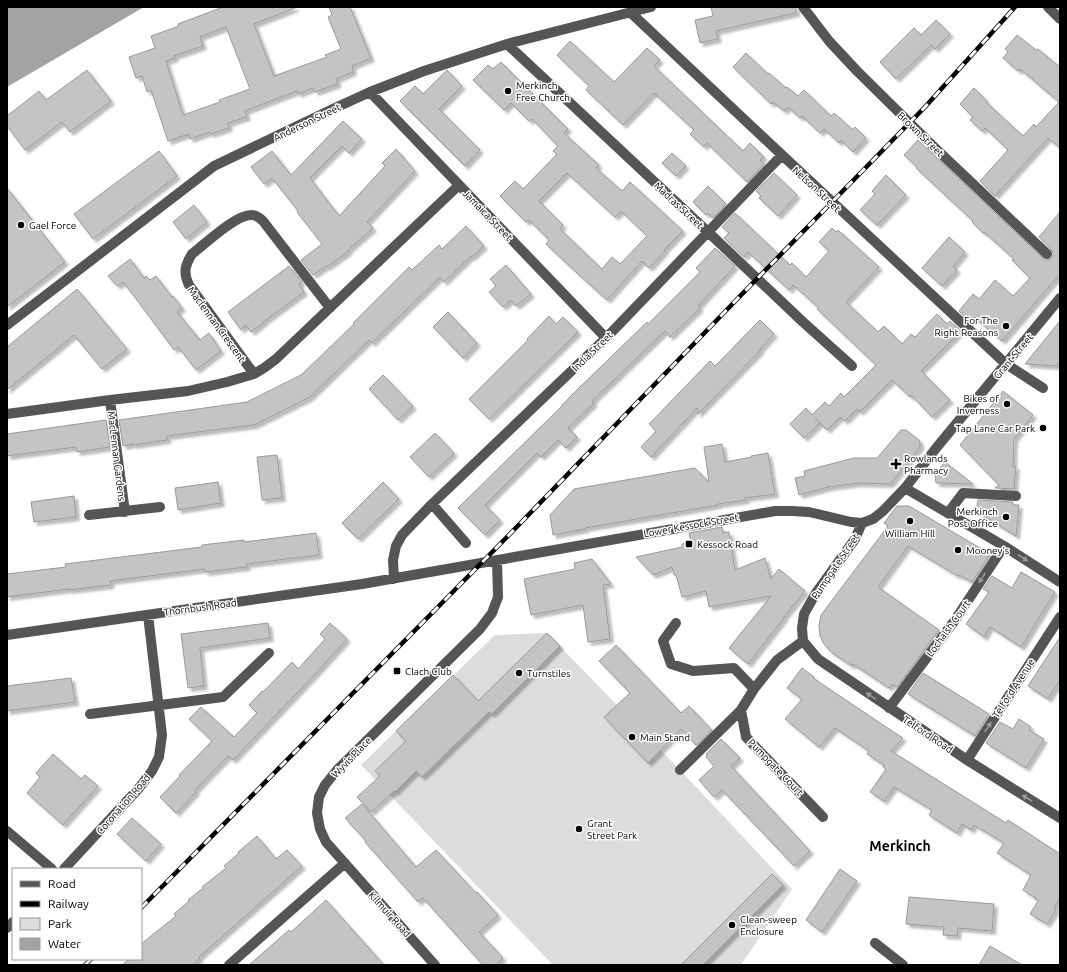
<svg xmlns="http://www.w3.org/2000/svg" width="1067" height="972" font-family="Ubuntu,sans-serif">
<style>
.green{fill:#dcdcdc}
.water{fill:#a3a3a3}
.building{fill:#c4c4c4;stroke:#999;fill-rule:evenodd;filter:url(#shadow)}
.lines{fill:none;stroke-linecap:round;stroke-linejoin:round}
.minor{stroke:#555;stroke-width:10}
.rail-casing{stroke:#000;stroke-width:4.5}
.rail{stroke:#fff;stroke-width:3;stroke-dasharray:9;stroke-linecap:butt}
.oneway{fill:#999}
.poi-dot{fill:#000;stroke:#fff;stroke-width:1.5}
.labels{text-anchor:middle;stroke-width:3;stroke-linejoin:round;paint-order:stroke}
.poi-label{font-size:10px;fill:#000;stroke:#fff;text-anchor:start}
.street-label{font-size:10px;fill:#000;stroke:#fff}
.district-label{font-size:14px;font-weight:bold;fill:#000;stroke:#fff}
</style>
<defs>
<filter id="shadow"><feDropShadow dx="3.5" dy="3.5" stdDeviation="1" flood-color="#0004"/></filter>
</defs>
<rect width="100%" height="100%" fill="#fff"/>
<path class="green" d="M 547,633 L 680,770 L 792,889 L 741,965 L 553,965 L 361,765 L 495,635 Z"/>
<path class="water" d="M 7,7 L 144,7 L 7,87 Z"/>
<path class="building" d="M 223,7 L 295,7 L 295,8 L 254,24 L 274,76 L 327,57 L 325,55 L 341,49 L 328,17 L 332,15 L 329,7 L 350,7 L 371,58 L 352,66 L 353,72 L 336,79 L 338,84 L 315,92 L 313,88 L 298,94 L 297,91 L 245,111 L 247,117 L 228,123 L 229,128 L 210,134 L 210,132 L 190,139 L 189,134 L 168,141 L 151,90 L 147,92 L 142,76 L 136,78 L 129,57 L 155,48 L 151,36 L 179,26 L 178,24 ZM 226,27 L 250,89 L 219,100 L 220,102 L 183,115 L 166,61 L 175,58 L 174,56 L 203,46 L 200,37 Z
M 711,7 L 796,7 L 796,13 L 716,31 L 718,39 L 700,43 L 695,20 L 713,16 Z
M 936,20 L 950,34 L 935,49 L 931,45 L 896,79 L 880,62 L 914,28 L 921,35 Z
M 1017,35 L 1036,50 L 1038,49 L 1060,67 L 1060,148 L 1048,138 L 995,196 L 980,181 L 1008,150 L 985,128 L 982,131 L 970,120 L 973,117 L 960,104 L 974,88 L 987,101 L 986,102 L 1023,136 L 1034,124 L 1036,127 L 1059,102 L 1020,69 L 1018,71 L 1003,58 L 1008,52 L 1005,49 Z
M 570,41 L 614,82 L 647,48 L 660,60 L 654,66 L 743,151 L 750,143 L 764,157 L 760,160 L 764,164 L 747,182 L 707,143 L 704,147 L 690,134 L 694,130 L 654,93 L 623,125 L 586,90 L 589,86 L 557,55 Z
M 746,53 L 768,74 L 769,73 L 786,88 L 787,87 L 798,96 L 804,90 L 831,116 L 834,113 L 853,130 L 855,127 L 866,138 L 853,152 L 841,140 L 839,143 L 824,129 L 820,133 L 802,116 L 800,118 L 788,107 L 784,111 L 773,102 L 771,104 L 733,67 Z
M 501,62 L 568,129 L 564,133 L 599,165 L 596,168 L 622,191 L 630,182 L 683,231 L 664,250 L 665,251 L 649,268 L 642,261 L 607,300 L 578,274 L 546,244 L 549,240 L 529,220 L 526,222 L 500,196 L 515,181 L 523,189 L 557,154 L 553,151 L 558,146 L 532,119 L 529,121 L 511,103 L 504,110 L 473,80 L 488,65 L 493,69 ZM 567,173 L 615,217 L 621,211 L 647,236 L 620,264 L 612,257 L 602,269 L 560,229 L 563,225 L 539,201 Z
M 87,70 L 111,101 L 70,132 L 62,122 L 25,150 L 7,126 L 7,116 L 39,91 L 46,100 Z
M 447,70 L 462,86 L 439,109 L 480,150 L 465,166 L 400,101 L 415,86 L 423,94 Z
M 343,121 L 362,139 L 349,153 L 342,146 L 310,178 L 339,216 L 385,166 L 382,163 L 396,149 L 415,171 L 367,222 L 373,228 L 348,250 L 349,251 L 327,267 L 326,266 L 313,275 L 301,260 L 322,244 L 297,212 L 298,211 L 272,178 L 264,184 L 251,167 L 272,151 L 291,175 Z
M 918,140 L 1045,260 L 1048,260 L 1051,259 L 1053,256 L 1053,253 L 1051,249 L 1039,237 L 1060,212 L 1060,274 L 1002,341 L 974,317 L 970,322 L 959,311 L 973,294 L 979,299 L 995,280 L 1013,296 L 1030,278 L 1012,260 L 1014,259 L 984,232 L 983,233 L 972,222 L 973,221 L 916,168 L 917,167 L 904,155 Z
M 159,151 L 177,176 L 93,239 L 74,214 Z
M 672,153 L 686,166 L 676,176 L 662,163 Z
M 774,173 L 797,195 L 778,216 L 759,198 L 761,196 L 756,191 Z
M 886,175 L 906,195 L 877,225 L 860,210 L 875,194 L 872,191 Z
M 708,186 L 726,204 L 713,218 L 708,213 L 706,215 L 693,202 Z
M 7,188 L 65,262 L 7,307 Z
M 194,205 L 207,222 L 186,239 L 173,222 Z
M 735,213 L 790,265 L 792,263 L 806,277 L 829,251 L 819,242 L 832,228 L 836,232 L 838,230 L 879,267 L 846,302 L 878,332 L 884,326 L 902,344 L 911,334 L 915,337 L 937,314 L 947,324 L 950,321 L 961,331 L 921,371 L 950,400 L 932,417 L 911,395 L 910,397 L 892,380 L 860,412 L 857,409 L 845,421 L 840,417 L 827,430 L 815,418 L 820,423 L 804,438 L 790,424 L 806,408 L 812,415 L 825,402 L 829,406 L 841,393 L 844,397 L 876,365 L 817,309 L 819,308 L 793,285 L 789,290 L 748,252 L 744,257 L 724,238 L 729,233 L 722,227 Z
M 466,226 L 484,246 L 472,257 L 471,256 L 444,282 L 440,277 L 372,343 L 369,340 L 310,397 L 254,425 L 167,436 L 167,440 L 133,445 L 133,444 L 123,446 L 119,420 L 247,402 L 301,375 L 354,324 L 353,323 L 409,267 L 412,270 L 439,245 L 442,249 Z
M 949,237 L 965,252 L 953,266 L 957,270 L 942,286 L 922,268 Z
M 715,248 L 735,266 L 698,306 L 700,308 L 670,337 L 665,331 L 592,401 L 594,403 L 568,428 L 577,437 L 566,448 L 558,440 L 541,457 L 537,453 L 485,505 L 500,520 L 485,535 L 458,508 L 562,406 L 562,405 L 582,385 L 647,322 L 648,324 L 700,272 L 696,268 Z
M 130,259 L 144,278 L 146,276 L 150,280 L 156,276 L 172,297 L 173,296 L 182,308 L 177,312 L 200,340 L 209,333 L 221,351 L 196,370 L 178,347 L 174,350 L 137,300 L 123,282 L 117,286 L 108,276 Z
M 506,265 L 531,294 L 516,306 L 511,300 L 503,307 L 489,292 L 496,286 L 490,279 Z
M 289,266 L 302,282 L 299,284 L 304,292 L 263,322 L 263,323 L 251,332 L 246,325 L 241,330 L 228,312 Z
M 77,289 L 127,349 L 102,369 L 74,335 L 7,390 L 7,347 Z
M 448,312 L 477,343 L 463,358 L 433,327 Z
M 549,316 L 556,324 L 563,317 L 578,332 L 489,419 L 469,399 L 528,340 L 527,339 Z
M 760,320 L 774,334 L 760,349 L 761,350 L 698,414 L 697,408 L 651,457 L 641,447 L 656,431 L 649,424 L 710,361 L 715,366 Z
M 1060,321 L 1060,361 L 1056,366 L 1025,364 Z
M 383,375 L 413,406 L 398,420 L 369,389 Z
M 1003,391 L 1033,415 L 1014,439 L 1013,467 L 1014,467 L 1016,466 L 1014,489 L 995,488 L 999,485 L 960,445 Z
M 106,420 L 110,447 L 77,452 L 76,447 L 7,456 L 7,434 Z
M 901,430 L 906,430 L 920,441 L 920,447 L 892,482 L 889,484 L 858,483 L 829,487 L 799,495 L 795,478 L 805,476 L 804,471 L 854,458 L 877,458 Z
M 435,433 L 454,453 L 429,477 L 410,457 Z
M 722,444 L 725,462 L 752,457 L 751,456 L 768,453 L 771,471 L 770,473 L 771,472 L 775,494 L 745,498 L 746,500 L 718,504 L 718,505 L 585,528 L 585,529 L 553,535 L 550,515 L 574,489 L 695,468 L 709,482 L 704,447 Z
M 277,455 L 282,498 L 262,500 L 257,457 Z
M 945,462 L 973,484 L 936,483 L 935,474 Z
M 218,482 L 221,503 L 178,510 L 175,488 Z
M 383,482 L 399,499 L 358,539 L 342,523 Z
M 74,496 L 76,517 L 34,522 L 31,502 Z
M 978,500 L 1013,502 L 1013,505 L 1019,505 L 1016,536 L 976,511 Z
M 897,506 L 909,506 L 990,554 L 972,582 L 959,575 L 958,576 L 908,546 L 878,587 L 939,630 L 897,687 L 892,684 L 889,688 L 853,664 L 852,666 L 831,652 L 824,644 L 820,636 L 819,626 L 821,615 L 888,526 L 884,523 Z
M 722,527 L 723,533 L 729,532 L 735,570 L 765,558 L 771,579 L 779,569 L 805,591 L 783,618 L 784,618 L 748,664 L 729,648 L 771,596 L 709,607 L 706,591 L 682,597 L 676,575 L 674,575 L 672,567 L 653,575 L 636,557 L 682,547 L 682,544 L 691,542 L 689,533 Z
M 316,533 L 319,555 L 247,564 L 247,567 L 205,572 L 205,569 L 110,581 L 111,585 L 69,590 L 69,589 L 7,597 L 7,574 L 66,567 L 65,564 L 202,547 L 202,545 L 244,540 L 244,542 Z
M 592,559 L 611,584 L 603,585 L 610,639 L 588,642 L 583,605 L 531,615 L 524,579 L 575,569 L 574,563 Z
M 1021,572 L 1055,592 L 1021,647 L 990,627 L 984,637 L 966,624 L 989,592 L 983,589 L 992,576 L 1012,588 Z
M 268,623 L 270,638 L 200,648 L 204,686 L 188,688 L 181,634 Z
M 330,623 L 347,639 L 314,675 L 233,760 L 228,756 L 195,790 L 196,792 L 176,813 L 160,797 L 180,776 L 179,775 L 212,741 L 189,719 L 201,707 L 234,737 L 257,713 L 249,705 L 262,691 L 263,692 L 292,662 L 298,669 L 325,639 L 320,634 Z
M 547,633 L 560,646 L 492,714 L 489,712 L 422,777 L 416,771 L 395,792 L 394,791 L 371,812 L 357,797 L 380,776 L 375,771 L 406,741 L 396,731 L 453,675 L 478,701 Z
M 1060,637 L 1060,680 L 1048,699 L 1028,686 Z
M 616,645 L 681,713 L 689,706 L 712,730 L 696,745 L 681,729 L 648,763 L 604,717 L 630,693 L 599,661 Z
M 802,668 L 814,677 L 813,678 L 892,731 L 903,738 L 891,751 L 1006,823 L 1008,820 L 1060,854 L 1060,898 L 1054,908 L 1056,910 L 1047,924 L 1030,914 L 1038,901 L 1035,899 L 1036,898 L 1023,890 L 1031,875 L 997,853 L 1004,843 L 974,825 L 971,830 L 962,824 L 957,833 L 929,815 L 932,810 L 894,787 L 884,801 L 870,792 L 886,769 L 883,767 L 884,765 L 867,754 L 869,751 L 835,728 L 819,747 L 785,719 L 802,699 L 787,688 Z
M 923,673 L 989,714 L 975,736 L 908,694 Z
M 71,678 L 75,702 L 7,711 L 7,686 Z
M 1019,719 L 1031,727 L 1029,730 L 1044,739 L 1026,768 L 986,743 L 1000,722 L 1013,729 Z
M 721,739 L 740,758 L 731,766 L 810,851 L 794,866 L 722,790 L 714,797 L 699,780 L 714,766 L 706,757 L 707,755 L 706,754 Z
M 53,754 L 81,779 L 85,775 L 98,786 L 63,825 L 27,793 L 40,777 L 36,773 Z
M 362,804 L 416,867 L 436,850 L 476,893 L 477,892 L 498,915 L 479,932 L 503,958 L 496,965 L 483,965 L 423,898 L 418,902 L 365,842 L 366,841 L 345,818 Z
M 132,818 L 161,844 L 146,861 L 117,834 Z
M 257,836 L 276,859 L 287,850 L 302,866 L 199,957 L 200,958 L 192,965 L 122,965 L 129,959 L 141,959 L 141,944 L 176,916 L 174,914 L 189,901 L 188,900 L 203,888 L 202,887 L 226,868 L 224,866 L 239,853 L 238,852 Z
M 840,869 L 857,881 L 822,932 L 806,920 Z
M 772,874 L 783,885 L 703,965 L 681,965 Z
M 909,897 L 994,904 L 992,931 L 958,928 L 957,936 L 943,935 L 944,927 L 906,924 Z
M 326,900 L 384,965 L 249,965 L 289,930 L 291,932 Z
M 990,946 L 1022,965 L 979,965 Z"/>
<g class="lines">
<path class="minor" d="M 803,7 L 829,41 L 857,71 L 934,147 L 1047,254
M 1048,7 L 1060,19
M 630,12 L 782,155 L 1006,364 L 1043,388
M 507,44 L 708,232 L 803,322 L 852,366
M 370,92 L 606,338
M 7,325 L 214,166 L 335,108 L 370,92 L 424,71 L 507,44 L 651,7
M 254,374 L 189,285 C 183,273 185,265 192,254 C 205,244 236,214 252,215 C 257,215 260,218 263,221 L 330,308
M 110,400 L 125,512
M 7,414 L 110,400 L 188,391 L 227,382 L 254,374 L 264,368 L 276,359 L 459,185
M 905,488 L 1004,546 L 1060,582
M 432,504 L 466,543
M 948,513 L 963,493 L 1016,496
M 89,515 L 160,507
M 394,579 L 393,560 L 396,546 L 402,535 L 432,504 L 606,338 L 782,155
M 676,623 L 663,641 L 671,664 L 693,671 L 734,668 L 754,689
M 7,635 L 362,584 L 775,511 L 792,511 L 809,512 L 851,522 L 862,523 L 873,519 L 883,511 L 905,488 L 937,447 L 1060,298
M 803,641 L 818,659 L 967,760 L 1060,818
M 803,641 L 802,628 L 804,614 L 816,593 L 855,539 L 862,523
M 889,708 L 955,620 L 1004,546
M 741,710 L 746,737 L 823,817
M 90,714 L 223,697 L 269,653
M 967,760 L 1060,617
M 680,770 L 741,710 L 754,689 L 777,660 L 803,641
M 7,831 L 52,869
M 64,869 L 139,788 L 152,771 L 159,757 L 162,735 L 148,615
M 7,928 L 13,922
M 875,943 L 903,965
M 229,965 L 345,863
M 435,965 L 326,842 L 320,829 L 317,813 L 319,797 L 325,785 L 337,770 L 480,629 L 492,613 L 498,597 L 497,560"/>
<g class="rail-casing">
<path id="rail" d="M 141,908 L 508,536 L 745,291 L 925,107 L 1015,7
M 85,965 L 91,959"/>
</g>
<use href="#rail" class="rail"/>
</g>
<defs><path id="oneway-solid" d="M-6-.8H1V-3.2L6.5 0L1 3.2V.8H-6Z"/></defs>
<g class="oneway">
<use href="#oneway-solid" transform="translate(1023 558) rotate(33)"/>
<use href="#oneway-solid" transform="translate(982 578) rotate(123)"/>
<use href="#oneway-solid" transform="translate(871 696) rotate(-146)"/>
<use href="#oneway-solid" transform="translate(988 727) rotate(-57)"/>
<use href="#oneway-solid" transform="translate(1027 798) rotate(-148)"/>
</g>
<g class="poi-dot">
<circle cx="508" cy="91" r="4"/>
<circle cx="21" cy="225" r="4"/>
<circle cx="1006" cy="326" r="4"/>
<circle cx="1007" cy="404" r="4"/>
<circle cx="1043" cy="428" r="4"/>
<path d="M894 458h4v4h4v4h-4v4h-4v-4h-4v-4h4z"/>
<circle cx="1006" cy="517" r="4"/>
<circle cx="910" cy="521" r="4"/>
<rect x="685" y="540" width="8" height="8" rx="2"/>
<circle cx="958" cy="550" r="4"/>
<rect x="393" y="667" width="8" height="8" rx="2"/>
<circle cx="519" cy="673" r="4"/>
<circle cx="632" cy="737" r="4"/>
<circle cx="579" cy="829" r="4"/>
<circle cx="732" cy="925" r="4"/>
</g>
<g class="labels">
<g class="poi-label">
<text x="516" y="89">Merkinch<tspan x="516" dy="12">Free Church</tspan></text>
<text x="29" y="229">Gael Force</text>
<text x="998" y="324" text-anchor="end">For The<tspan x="998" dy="12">Right Reasons</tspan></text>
<text x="999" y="402" text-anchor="end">Bikes of<tspan x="999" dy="12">Inverness</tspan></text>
<text x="1035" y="432" text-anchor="end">Tap Lane Car Park</text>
<text x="904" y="462">Rowlands<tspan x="904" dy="12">Pharmacy</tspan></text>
<text x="998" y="515" text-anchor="end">Merkinch<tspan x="998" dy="12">Post Office</tspan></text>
<text x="910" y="537" text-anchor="middle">William Hill</text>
<text x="697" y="548">Kessock Road</text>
<text x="966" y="554">Mooney's</text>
<text x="405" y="675">Clach Club</text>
<text x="527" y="677">Turnstiles</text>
<text x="640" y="741">Main Stand</text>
<text x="587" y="827">Grant<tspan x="587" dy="12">Street Park</tspan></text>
<text x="740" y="923">Clean-sweep<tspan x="740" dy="12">Enclosure</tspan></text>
</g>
<g class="street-label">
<text transform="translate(307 122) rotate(-26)" y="4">Anderson Street</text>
<text transform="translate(921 134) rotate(44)" y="4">Brown Street</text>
<text transform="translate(817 189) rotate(43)" y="4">Nelson Street</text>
<text transform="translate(679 205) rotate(43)" y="4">Madras Street</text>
<text transform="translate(488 215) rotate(46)" y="4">Jamaica Street</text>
<text transform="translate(217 324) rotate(54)" y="4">Maclennan Crescent</text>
<text transform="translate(592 351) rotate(-44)" y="4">India Street</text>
<text transform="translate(1013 356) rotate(-50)" y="4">Grant Street</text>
<text transform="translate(117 456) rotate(83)" y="4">MacLennan Gardens</text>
<text transform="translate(691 525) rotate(-10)" y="4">Lower Kessock Street</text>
<text transform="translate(835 566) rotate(-56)" y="4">Pumpgate Street</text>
<text transform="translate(200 607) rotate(-8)" y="4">Thornbush Road</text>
<text transform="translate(948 628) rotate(-54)" y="4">Lochalsh Court</text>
<text transform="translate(1013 688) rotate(-57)" y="4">Telford Avenue</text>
<text transform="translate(928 734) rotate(34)" y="4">Telford Road</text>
<text transform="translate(351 757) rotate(-46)" y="4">Wyvis Place</text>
<text transform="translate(776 767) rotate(46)" y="4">Pumpgate Court</text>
<text transform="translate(123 804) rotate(-49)" y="4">Coronation Road</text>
<text transform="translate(390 914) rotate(48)" y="4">Kilmuir Road</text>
</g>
<g class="district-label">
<text x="900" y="851">Merkinch</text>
</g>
</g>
<rect width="1067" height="972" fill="none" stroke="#000000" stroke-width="16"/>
<rect x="12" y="868" width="130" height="92" fill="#ffffff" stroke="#999999"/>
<rect x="20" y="881" width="20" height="6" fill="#555555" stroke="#999999"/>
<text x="48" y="888" font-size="12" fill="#000000">Road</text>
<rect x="20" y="901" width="20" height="6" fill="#000000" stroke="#999999"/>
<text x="48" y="908" font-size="12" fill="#000000">Railway</text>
<rect x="20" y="918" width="20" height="12" fill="#dcdcdc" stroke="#999999"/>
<text x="48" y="928" font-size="12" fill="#000000">Park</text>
<rect x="20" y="938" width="20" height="12" fill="#a3a3a3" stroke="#999999"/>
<text x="48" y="948" font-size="12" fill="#000000">Water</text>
</svg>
